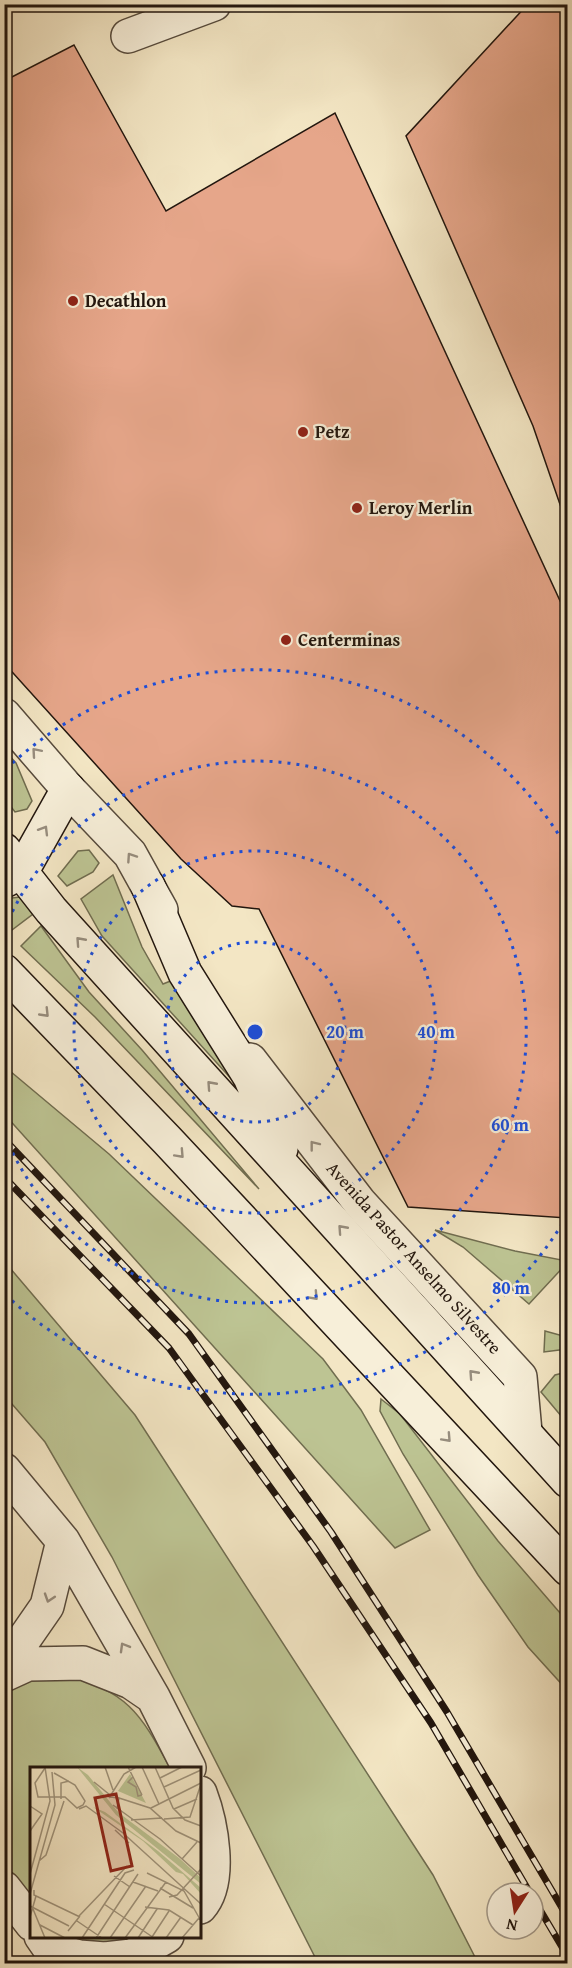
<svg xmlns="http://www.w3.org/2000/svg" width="572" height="1968" font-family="'Gentium Book Plus',serif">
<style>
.green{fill:#bdc493;stroke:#706d50;stroke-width:1.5}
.building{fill:#e6a68a;stroke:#22160e;stroke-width:1.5}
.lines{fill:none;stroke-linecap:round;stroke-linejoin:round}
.minor-casing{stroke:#564a3c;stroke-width:36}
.tertiary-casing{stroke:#564a3c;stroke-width:36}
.secondary-casing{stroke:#22160e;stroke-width:36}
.minor{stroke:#f7efd9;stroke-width:33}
.tertiary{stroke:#f7efd9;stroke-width:33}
.secondary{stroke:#f7efd9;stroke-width:33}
.rail-casing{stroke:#22160e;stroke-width:7}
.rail{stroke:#f7efd9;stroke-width:4.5;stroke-dasharray:14;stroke-linecap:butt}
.oneway{stroke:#978d7e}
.ring{fill:none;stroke:#1d4ed8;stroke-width:3;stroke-dasharray:3 6}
.poi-dot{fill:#8f2418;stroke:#f7efd9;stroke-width:2}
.labels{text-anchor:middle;stroke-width:4.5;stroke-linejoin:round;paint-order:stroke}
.poi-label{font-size:18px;font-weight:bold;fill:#22160e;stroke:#f7efd9;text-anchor:start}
.street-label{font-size:18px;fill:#22160e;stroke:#f7efd9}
.inset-road{fill:none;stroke:#9f937b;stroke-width:1.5}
.view{fill:#8f2418;fill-opacity:0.15;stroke:#8f2418;stroke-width:3}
.inset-edge{fill:none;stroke:#22160e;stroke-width:3}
.centre{fill:#1d4ed8;stroke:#f7efd9;stroke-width:3}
.ring-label{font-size:18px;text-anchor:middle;font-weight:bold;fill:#1d4ed8;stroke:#f7efd9;stroke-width:4.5;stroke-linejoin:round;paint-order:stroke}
</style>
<rect width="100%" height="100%" fill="#f3e6c4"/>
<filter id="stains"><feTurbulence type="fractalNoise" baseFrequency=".00333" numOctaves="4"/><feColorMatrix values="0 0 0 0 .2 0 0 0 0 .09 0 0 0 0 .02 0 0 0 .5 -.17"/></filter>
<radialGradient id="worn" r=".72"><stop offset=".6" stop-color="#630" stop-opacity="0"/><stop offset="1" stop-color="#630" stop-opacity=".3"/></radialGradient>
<path class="green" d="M 4,750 L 16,763 L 32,801 L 27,809 L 15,812 L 5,799 Z
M 89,850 L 99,863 L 93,872 L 67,886 L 58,876 L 78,851 Z
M 113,875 L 142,947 L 163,984 L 173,980 L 235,1083 L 102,936 L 81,899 Z
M 20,897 L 33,914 L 8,933 L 5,929 L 4,899 Z
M 41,926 L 89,992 L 142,1050 L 259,1189 L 95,1017 L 21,946 Z
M 4,1066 L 109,1154 L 323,1359 L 361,1410 L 430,1530 L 395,1548 L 5,1115 Z
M 435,1230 L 515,1251 L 567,1261 L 567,1263 L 529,1304 L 463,1247 Z
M 4,1261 L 135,1415 L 433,1875 L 478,1963 L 318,1963 L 112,1557 L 45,1442 L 5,1396 Z
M 545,1331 L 567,1337 L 567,1349 L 544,1352 Z
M 567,1372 L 568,1372 L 567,1423 L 541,1392 L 555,1375 Z
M 381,1399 L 400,1414 L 498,1541 L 567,1621 L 567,1690 L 528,1647 L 478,1575 L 403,1454 L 380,1411 Z
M 63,1675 C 127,1691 140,1712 170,1768 L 32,1768 L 31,1904 L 5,1865 L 5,1689 L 30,1677 Z
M 61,1937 L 145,1937 L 95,1949 Z"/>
<path class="building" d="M 528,4 L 567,4 L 567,515 L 564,516 L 533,426 L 406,136 Z
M 74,45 L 166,211 L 335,113 L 567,616 L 567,1218 L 408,1207 L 259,909 L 232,906 L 181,859 L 4,663 L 4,81 Z"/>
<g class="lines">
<g class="minor-casing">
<path id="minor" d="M 128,36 L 214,4
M 4,715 L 68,789 L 130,854 L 161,910
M 250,1060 L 360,1203 L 520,1377 L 525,1432"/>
</g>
<g class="tertiary-casing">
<path id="tertiary" d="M 4,1470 L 63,1541 L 153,1697
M 4,1668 L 47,1606 L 63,1541
M 4,1675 L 28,1664 L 83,1663 L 131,1682 L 153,1697 L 189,1768
M 200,1793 C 211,1822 223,1882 200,1907
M 4,1888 L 32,1924
M 41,1936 L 50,1949 L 79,1957 L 105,1959 L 132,1956 L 167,1936"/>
</g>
<g class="secondary-casing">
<path id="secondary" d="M 4,850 L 51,910 L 568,1481
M 6,880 L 22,871 L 68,789
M 148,886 L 185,973 L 250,1077 L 281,1149
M 4,971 L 167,1140 L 568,1569"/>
</g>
<use href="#minor" class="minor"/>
<use href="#tertiary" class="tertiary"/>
<use href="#secondary" class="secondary"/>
<g class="rail-casing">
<path id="rail" d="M 4,1139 L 189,1334 L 331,1532 L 447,1712 L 568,1918
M 4,1177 L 169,1348 L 313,1546 L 431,1723 L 530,1893
M 533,1898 L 568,1957"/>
</g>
<use href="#rail" class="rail"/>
</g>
<defs><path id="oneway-chevron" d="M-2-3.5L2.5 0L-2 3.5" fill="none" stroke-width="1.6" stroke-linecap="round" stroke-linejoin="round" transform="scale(1.5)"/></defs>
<g class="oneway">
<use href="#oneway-chevron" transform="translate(36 752) rotate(-131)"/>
<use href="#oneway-chevron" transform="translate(44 830) rotate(-59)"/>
<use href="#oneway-chevron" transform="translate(131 857) rotate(-124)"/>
<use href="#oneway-chevron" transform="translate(80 941) rotate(-132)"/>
<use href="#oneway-chevron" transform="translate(45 1013) rotate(46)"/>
<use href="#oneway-chevron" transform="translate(211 1085) rotate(-132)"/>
<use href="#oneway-chevron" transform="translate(314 1145) rotate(-128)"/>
<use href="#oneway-chevron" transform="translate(180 1154) rotate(47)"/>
<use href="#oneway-chevron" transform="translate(342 1229) rotate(-132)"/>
<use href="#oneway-chevron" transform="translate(314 1296) rotate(47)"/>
<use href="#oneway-chevron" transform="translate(473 1374) rotate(-132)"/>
<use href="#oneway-chevron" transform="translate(447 1438) rotate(47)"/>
<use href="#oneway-chevron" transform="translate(49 1598) rotate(108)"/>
<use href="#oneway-chevron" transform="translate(124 1647) rotate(-120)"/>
</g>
<g class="ring">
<circle cx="255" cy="1032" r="90"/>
<circle cx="255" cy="1032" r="181"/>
<path d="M5 928A271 271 0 1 1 5 1136"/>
<path d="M567 1216A362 362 0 0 1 6 1295M6 769A362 362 0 0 1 567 848"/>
</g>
<g class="poi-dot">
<circle cx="73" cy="301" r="6"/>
<circle cx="303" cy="432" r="6"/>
<circle cx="357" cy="508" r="6"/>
<circle cx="286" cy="640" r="6"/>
</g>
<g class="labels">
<g class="poi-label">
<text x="85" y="307">Decathlon</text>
<text x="315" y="438">Petz</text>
<text x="369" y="514">Leroy Merlin</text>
<text x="298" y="646">Centerminas</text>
</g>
<g class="street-label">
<text transform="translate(414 1258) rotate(48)" y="6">Avenida Pastor Anselmo Silvestre</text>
</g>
</g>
<g transform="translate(30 1767)">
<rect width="171" height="171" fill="#f3e6c4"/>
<path d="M 47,0 L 58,8 L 89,46 L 149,91 L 171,111 L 171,117 L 86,48 ZM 100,7 L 116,36 L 88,24 ZM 63,40 L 75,45 L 128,84 L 171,121 L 171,127 L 153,107 L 146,105 L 113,74 Z" fill="#bdc493"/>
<path class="inset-road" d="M 75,0 L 83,23M 98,0 L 112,28M 112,0 L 129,37M 125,0 L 143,41 L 155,53 L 171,59M 15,1 L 5,16 L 8,30 L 35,30 L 47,41 L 53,38 L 55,34 L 45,18 L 24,6M 103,10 L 98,15 L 106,20 L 108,29 L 112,28M 130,11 L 152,0M 64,15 L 80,28M 134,20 L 171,3M 80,30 L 89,31 L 87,42M 79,31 L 94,7 L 106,0M 89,31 L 120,41 L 146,64 L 171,76M 31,32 L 31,16 L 39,14M 83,38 L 130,72 L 171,109M 0,39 L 12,47 L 0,64M 121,41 L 171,16M 49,42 L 56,39 L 93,66 L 171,137M 144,42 L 167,32M 134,52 L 160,50 L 171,17M 101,53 L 132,51M 85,63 L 99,76M 152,92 L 167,75M 9,94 L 16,88 L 34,34M 117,106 L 154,124 L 171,154M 0,107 L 20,34 L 15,0M 84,109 L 100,120M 103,115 L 128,124M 130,121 L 163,141M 4,123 L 4,128 L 50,150M 0,127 L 25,38 L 22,5M 139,130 L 147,128 L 171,102M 74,137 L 124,171M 0,139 L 39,159M 115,140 L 139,143 L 163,158M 3,142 L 15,171M 49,149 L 97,99M 0,150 L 6,129M 47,154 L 72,171M 10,158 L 35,171M 38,164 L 50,149M 122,170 L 139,144M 52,171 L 95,106 L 104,103M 66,171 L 108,107M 80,171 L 116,119M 95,171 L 136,115M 108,171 L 127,142M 136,171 L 151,150M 152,171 L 169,151"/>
<path class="view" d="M 86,27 L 102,99 L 81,104 L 65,31 Z"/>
<rect width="171" height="171" class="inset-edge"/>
</g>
<circle cx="255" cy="1032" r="9" class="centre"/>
<g class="ring-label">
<text x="345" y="1038">20 m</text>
<text x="436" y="1038">40 m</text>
<text x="510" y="1131">60 m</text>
<text x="511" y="1294">80 m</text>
</g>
<rect width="572" height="1968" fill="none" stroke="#f3e6c4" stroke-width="24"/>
<rect x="6" y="6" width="560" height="1956" fill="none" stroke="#22160e" stroke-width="3"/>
<rect x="12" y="12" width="548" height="1944" fill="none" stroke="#22160e" stroke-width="1.5"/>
<g transform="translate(515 1911) rotate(192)"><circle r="28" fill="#f7efd9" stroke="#a29888" stroke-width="1.5"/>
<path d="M0-4.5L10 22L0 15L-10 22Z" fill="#8f2418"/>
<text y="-9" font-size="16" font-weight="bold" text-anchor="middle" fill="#22160e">N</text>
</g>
<rect width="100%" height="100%" filter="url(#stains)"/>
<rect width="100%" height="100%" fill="url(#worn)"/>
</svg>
